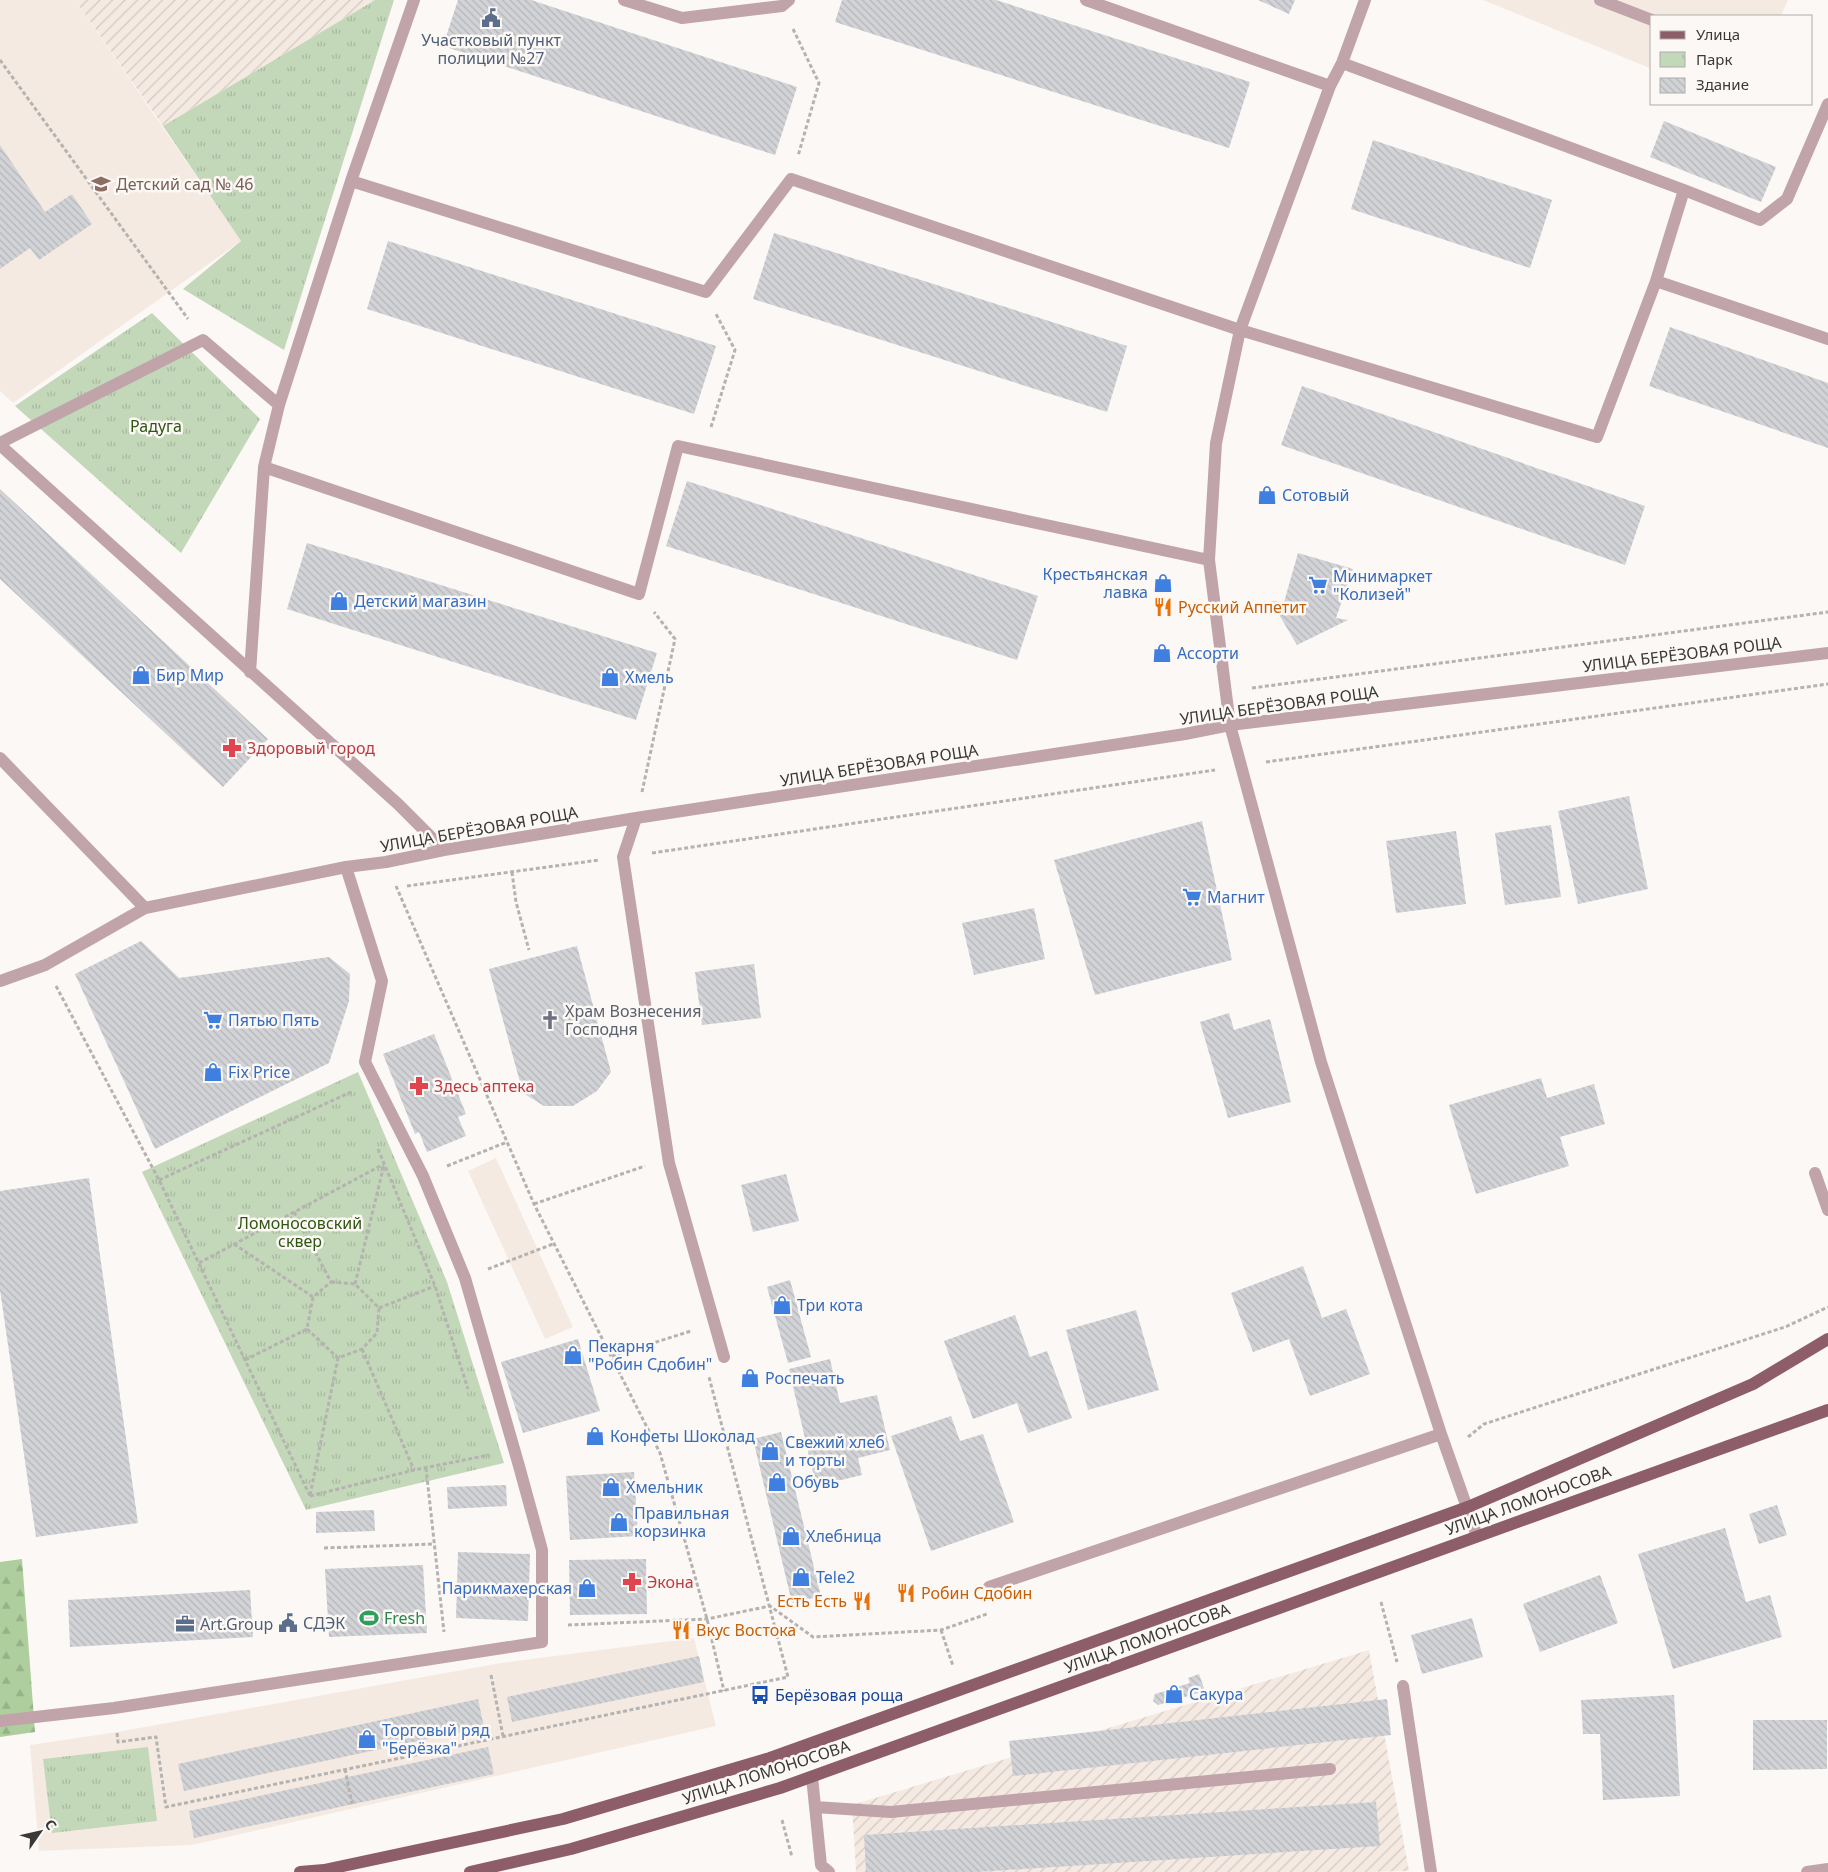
<svg xmlns="http://www.w3.org/2000/svg" width="1828" height="1872" font-family="'Noto Sans',sans-serif">
<style>
.built{fill:#f5eae2}
.industrial{fill:url(#industrial-furrows)}
.forest{fill:url(#forest-firs)}
.park{fill:url(#park-tufts)}
.building{fill:url(#building-back-hatch)}
.lines{fill:none;stroke-linecap:round;stroke-linejoin:round}
.path{stroke:#b5b3b0;stroke-width:3;stroke-dasharray:4 2.5;stroke-linecap:butt}
.minor{stroke:#c0a4aa;stroke-width:12}
.major{stroke:#8d5e69;stroke-width:12}
.labels{text-anchor:middle;stroke-width:5;stroke-linejoin:round;paint-order:stroke}
.service-label{font-size:16px;fill:#4e5e75;stroke:#fcf8f5;text-anchor:start}
.education-label{font-size:16px;fill:#785e54;stroke:#fcf8f5;text-anchor:start}
.park-label{font-size:16px;fill:#2f5612;stroke:#fcf8f5}
.shop-label{font-size:16px;fill:#366cbe;stroke:#fcf8f5;text-anchor:start}
.food-label{font-size:16px;fill:#c56008;stroke:#fcf8f5;text-anchor:start}
.street-label{font-size:16px;fill:#3a3938;stroke:#fcf8f5}
.health-label{font-size:16px;fill:#be3a42;stroke:#fcf8f5;text-anchor:start}
.worship-label{font-size:16px;fill:#5b616d;stroke:#fcf8f5;text-anchor:start}
.leisure-label{font-size:16px;fill:#27864d;stroke:#fcf8f5;text-anchor:start}
.transit-label{font-size:16px;fill:#164399;stroke:#fcf8f5;text-anchor:start}
</style>
<defs>
<pattern id="industrial-furrows" width="10" height="10" patternUnits="userSpaceOnUse" patternTransform="scale(1.25)"><rect width="10" height="10" fill="#f5eae2"/><path d="M-1 1l2-2M0 10L10 0M9 11l2-2" fill="none" stroke="#d3c9c3"/></pattern>
<pattern id="forest-firs" width="22" height="20" patternUnits="userSpaceOnUse" patternTransform="scale(1.25)"><rect width="22" height="20" fill="#aecf9d"/><path d="M5 1l3.5 6h-7zM16 11l3.5 6h-7z" fill="#96b288"/></pattern>
<pattern id="park-tufts" width="24" height="20" patternUnits="userSpaceOnUse" patternTransform="scale(1.25)"><rect width="24" height="20" fill="#c3d7b9"/><path d="M3 7l-1-3M5 7V3M7 7l1-3M15 17l-1-3M17 17v-4M19 17l1-3" fill="none" stroke="#a8b9a0"/></pattern>
<pattern id="building-back-hatch" width="6" height="6" patternUnits="userSpaceOnUse" patternTransform="scale(1.25)"><rect width="6" height="6" fill="#d2d3d7"/><path d="M-1 5l2 2M0 0l6 6M5-1l2 2" fill="none" stroke="#b5b6b9"/></pattern>
</defs>
<rect width="100%" height="100%" fill="#fcf8f5"/>
<path class="built" d="M 0,0 L 75,0 L 241,241 L 13,403 L 0,391 Z
M 1483,0 L 1788,0 L 1781,16 L 1652,16 L 1652,69 Z
M 496,1158 L 573,1327 L 545,1339 L 468,1171 Z
M 694,1638 L 716,1726 L 192,1845 L 39,1851 L 30,1745 L 117,1732 L 501,1663 Z"/>
<path class="industrial" d="M 75,0 L 375,0 L 163,126 Z
M 1369,1650 L 1409,1871 L 1367,1872 L 856,1872 L 852,1805 Z"/>
<path class="forest" d="M 22,1559 L 35,1732 L 0,1737 L 0,1562 Z"/>
<path class="park" d="M 375,0 L 394,0 L 284,350 L 183,289 L 241,241 L 163,126 Z
M 152,313 L 260,419 L 181,553 L 15,406 Z
M 358,1072 L 447,1282 L 504,1463 L 306,1510 L 142,1172 Z
M 148,1747 L 157,1821 L 52,1833 L 43,1759 Z"/>
<path class="building" d="M 458,0 L 531,0 L 797,87 L 775,155 L 443,46 Z
M 842,0 L 996,0 L 1250,82 L 1229,148 L 835,22 Z
M 1258,0 L 1295,0 L 1289,14 Z
M 1664,121 L 1776,167 L 1761,202 L 1650,157 Z
M 1373,140 L 1552,200 L 1530,268 L 1351,209 Z
M 0,145 L 45,212 L 72,194 L 92,224 L 39,260 L 30,248 L 0,269 Z
M 774,233 L 1127,346 L 1107,412 L 753,299 Z
M 388,241 L 716,346 L 694,414 L 367,309 Z
M 1670,327 L 1828,383 L 1828,448 L 1649,386 Z
M 1302,386 L 1645,506 L 1625,565 L 1281,445 Z
M 687,481 L 1038,596 L 1017,660 L 666,546 Z
M 0,489 L 268,739 L 223,787 L 0,579 Z
M 307,543 L 657,653 L 636,720 L 287,609 Z
M 1298,553 L 1353,569 L 1336,618 L 1348,620 L 1297,645 L 1271,601 L 1284,602 Z
M 1629,796 L 1648,889 L 1578,904 L 1558,811 Z
M 1202,821 L 1232,960 L 1095,995 L 1054,860 Z
M 1551,825 L 1561,897 L 1505,905 L 1495,833 Z
M 1456,831 L 1466,904 L 1396,913 L 1386,841 Z
M 1034,908 L 1045,959 L 974,975 L 962,923 Z
M 141,941 L 179,978 L 329,957 L 350,974 L 349,1001 L 329,1063 L 155,1149 L 75,974 Z
M 577,946 L 611,1072 L 597,1091 L 573,1106 L 544,1106 L 523,1093 L 489,969 Z
M 754,964 L 761,1018 L 702,1025 L 695,972 Z
M 1229,1013 L 1234,1030 L 1270,1019 L 1291,1102 L 1228,1118 L 1200,1022 Z
M 434,1034 L 466,1114 L 458,1117 L 466,1136 L 427,1152 L 419,1132 L 415,1134 L 383,1054 Z
M 1541,1078 L 1547,1098 L 1594,1084 L 1605,1124 L 1560,1137 L 1569,1166 L 1476,1194 L 1449,1105 Z
M 786,1174 L 799,1221 L 753,1232 L 741,1185 Z
M 89,1178 L 138,1523 L 36,1537 L 0,1290 L 0,1191 Z
M 1303,1266 L 1322,1318 L 1346,1309 L 1370,1374 L 1310,1396 L 1289,1339 L 1253,1352 L 1231,1293 Z
M 790,1280 L 811,1357 L 788,1363 L 767,1287 Z
M 1136,1310 L 1159,1390 L 1088,1410 L 1066,1330 Z
M 1015,1315 L 1030,1357 L 1047,1351 L 1072,1418 L 1028,1433 L 1017,1403 L 973,1419 L 944,1341 Z
M 578,1339 L 600,1411 L 523,1433 L 501,1362 Z
M 830,1359 L 840,1403 L 877,1395 L 890,1450 L 858,1458 L 862,1475 L 816,1486 L 789,1369 Z
M 951,1416 L 960,1441 L 983,1434 L 1014,1522 L 931,1551 L 891,1436 Z
M 781,1432 L 821,1596 L 792,1603 L 753,1439 Z
M 634,1472 L 638,1536 L 570,1540 L 566,1476 Z
M 506,1485 L 507,1506 L 448,1509 L 447,1487 Z
M 1777,1505 L 1787,1535 L 1759,1544 L 1749,1514 Z
M 374,1510 L 375,1531 L 316,1533 L 316,1512 Z
M 1725,1528 L 1746,1602 L 1770,1595 L 1782,1637 L 1673,1669 L 1638,1554 Z
M 458,1552 L 530,1554 L 528,1621 L 456,1618 Z
M 646,1559 L 647,1614 L 570,1615 L 569,1560 Z
M 423,1565 L 427,1633 L 329,1637 L 325,1569 Z
M 1600,1575 L 1618,1623 L 1540,1652 L 1523,1604 Z
M 250,1590 L 253,1637 L 70,1647 L 68,1600 Z
M 1472,1618 L 1483,1657 L 1422,1674 L 1411,1635 Z
M 699,1656 L 704,1682 L 512,1722 L 507,1697 Z
M 1199,1674 L 1205,1691 L 1158,1705 L 1153,1701 L 1155,1694 L 1190,1683 L 1188,1678 Z
M 1674,1695 L 1680,1796 L 1603,1800 L 1600,1734 L 1583,1734 L 1581,1700 Z
M 478,1699 L 484,1727 L 184,1791 L 178,1764 Z
M 1387,1699 L 1391,1735 L 1013,1776 L 1009,1741 Z
M 1753,1720 L 1827,1720 L 1827,1769 L 1753,1770 Z
M 488,1747 L 494,1774 L 194,1838 L 189,1811 Z
M 1376,1802 L 1380,1846 L 977,1872 L 866,1872 L 864,1835 Z"/>
<g class="lines">
<path class="path" d="M 793,29 L 819,83 L 798,156
M 0,60 L 188,319
M 711,427 L 735,350 L 716,314
M 1252,688 L 1828,612
M 1266,762 L 1828,684
M 642,792 L 675,639 L 654,612
M 652,853 L 1215,770
M 512,872 L 516,902 L 529,950
M 396,886 L 534,1204 L 660,1453 L 707,1619 L 724,1691
M 407,886 L 599,860
M 56,986 L 159,1180 L 310,1496
M 378,1149 L 435,1286 L 468,1389
M 447,1166 L 507,1142
M 159,1180 L 351,1092
M 534,1204 L 645,1166
M 294,1212 L 331,1282
M 234,1244 L 313,1297
M 199,1263 L 384,1164
M 488,1269 L 553,1244
M 331,1282 L 355,1284 L 379,1308 L 377,1333 L 362,1349 L 338,1358 L 307,1329 L 313,1297 Z
M 355,1284 L 384,1165
M 379,1308 L 435,1286
M 362,1349 L 414,1470
M 612,1356 L 691,1331
M 245,1360 L 307,1329
M 1468,1437 L 1484,1424 L 1785,1327 L 1828,1307
M 426,1468 L 444,1632
M 310,1495 L 338,1358
M 310,1496 L 414,1470 L 489,1455
M 324,1548 L 434,1544
M 1381,1602 L 1397,1662
M 568,1625 L 707,1619 L 770,1606 L 813,1637 L 941,1630 L 987,1614
M 941,1630 L 953,1666
M 491,1675 L 503,1736
M 117,1733 L 118,1742 L 156,1737 L 166,1807 L 788,1677 L 709,1377
M 345,1769 L 352,1804
M 782,1820 L 792,1857"/>
<path class="minor" d="M 624,0 L 682,18 L 782,6 L 789,0
M 1086,0 L 1330,86
M 1365,0 L 1342,63 L 1330,86 L 1240,330 L 1216,443 L 1209,560 L 1230,725 L 1321,1062 L 1441,1434 L 1477,1536
M 1600,0 L 1652,20
M 351,181 L 706,292 L 791,179 L 1240,330 L 1597,437 L 1656,281 L 1684,190 L 1342,63
M 1684,190 L 1760,220 L 1787,199 L 1828,104
M 1656,281 L 1828,339
M 0,443 L 203,340 L 279,405
M 0,445 L 398,804 L 444,850
M 264,467 L 639,594 L 678,446 L 1209,560
M 250,672 L 264,467 L 279,405 L 351,181 L 414,0
M 0,758 L 145,908 L 346,867 L 386,862 L 444,850 L 636,818 L 1185,734 L 1230,725 L 1828,653
M 636,818 L 623,857 L 669,1163 L 724,1357
M 0,981 L 45,965 L 145,908
M 1815,1173 L 1828,1210
M 989,1587 L 1441,1434
M 1403,1686 L 1431,1872
M 0,1721 L 114,1708 L 542,1642 L 542,1550 L 519,1466 L 465,1278 L 423,1176 L 365,1062 L 382,981 L 346,867
M 812,1777 L 821,1865 L 829,1872
M 815,1807 L 891,1812 L 1330,1769
M 1807,1872 L 1828,1869"/>
<path class="major" d="M 300,1872 L 324,1870 L 563,1819 L 770,1758 L 1468,1507 L 1753,1384 L 1828,1339
M 470,1872 L 571,1849 L 780,1788 L 1828,1410"/>
</g>
<defs>
<g id="civic-bare" transform="scale(1.5)"><path d="M-.6-6.5H3V-4.5H.6V-3L4-1V1h2V6H-6V1h2V-1L-.6-3ZM-1.2 2.5V6h2.4V2.5Z" fill="#5c6f8a" stroke="#fcf8f5" stroke-width="2.5" paint-order="stroke"/></g>
<g id="school-bare" transform="scale(1.5)"><path d="M0-5L7-2L0 1L-7-2ZM-4 1L0 2.5L4 1V4Q0 6-4 4Z" fill="#8d6e63" stroke="#fcf8f5" stroke-width="2.5" paint-order="stroke"/></g>
<g id="shop-bare" transform="scale(1.5)"><path d="M-5-2.5h2.3a2.7 3.5 0 0 1 5.4 0H5L5.5 6h-11ZM-1.5-2.5h3a1.5 2.3 0 0 0-3 0Z" fill="#3f7fe0" stroke="#fcf8f5" stroke-width="2.5" paint-order="stroke"/></g>
<g id="supermarket-bare" transform="scale(1.5)"><path d="M-6-5.5h2.5l.6 2H6L4.5 2H-2.5L-4.4-4H-6ZM-1.5 3.2a1.3 1.3 0 1 0 .1 0ZM3 3.2a1.3 1.3 0 1 0 .1 0Z" fill="#3f7fe0" stroke="#fcf8f5" stroke-width="2.5" paint-order="stroke"/></g>
<g id="restaurant-bare" transform="scale(1.5)"><path d="M-5-6h1v4h1v-4h1v4h1v-4h1v5L-1.5 .5V6h-2V.5L-5-1ZM5-6V6H3V1.5H1.5Q1.5-4 5-6Z" fill="#e8710a" stroke="#fcf8f5" stroke-width="2.5" paint-order="stroke"/></g>
<g id="pharmacy-bare" transform="scale(1.5)"><path d="M-2-6h4v4h4v4h-4v4h-4v-4h-4v-4h4Z" fill="#e0444e" stroke="#fcf8f5" stroke-width="2.5" paint-order="stroke"/></g>
<g id="church-bare" transform="scale(1.5)"><path d="M-1.2-6h2.4v3.5h3.3v2.4h-3.3V6h-2.4V-.1h-3.3v-2.4h3.3Z" fill="#6b7280" stroke="#fcf8f5" stroke-width="2.5" paint-order="stroke"/></g>
<g id="stadium-bare" transform="scale(1.5)"><path d="M0-5a6.5 5 0 1 0 0 10a6.5 5 0 1 0 0-10ZM-3.5-1.8h7v3.6h-7Z" fill="#2e9e5b" stroke="#fcf8f5" stroke-width="2.5" paint-order="stroke"/></g>
<g id="office-bare" transform="scale(1.5)"><path d="M-6-3h4V-5.5h4V-3h4V5H-6ZM-1-4.5V-3h2v-1.5ZM-6 0V1H6V0Z" fill="#5c6f8a" stroke="#fcf8f5" stroke-width="2.5" paint-order="stroke"/></g>
<g id="bus-bare" transform="scale(1.5)"><path d="M-5-6H5V4H4V6H2V4H-2V6H-4V4H-5ZM-3.5-4V0h7V-4ZM-3.5 1.2v1.5H-2V1.2ZM2 1.2v1.5H3.5V1.2Z" fill="#1a4fb4" stroke="#fcf8f5" stroke-width="2.5" paint-order="stroke"/></g>
</defs>
<g fill-rule="evenodd">
<use href="#civic-bare" x="491" y="18"/>
<use href="#school-bare" x="101" y="184"/>
<use href="#shop-bare" x="1267" y="495"/>
<use href="#shop-bare" x="1163" y="583"/>
<use href="#supermarket-bare" x="1318" y="585"/>
<use href="#shop-bare" x="339" y="601"/>
<use href="#restaurant-bare" x="1163" y="607"/>
<use href="#shop-bare" x="1162" y="653"/>
<use href="#shop-bare" x="141" y="675"/>
<use href="#shop-bare" x="610" y="677"/>
<use href="#pharmacy-bare" x="232" y="748"/>
<use href="#supermarket-bare" x="1192" y="897"/>
<use href="#supermarket-bare" x="213" y="1020"/>
<use href="#church-bare" x="550" y="1020"/>
<use href="#shop-bare" x="213" y="1072"/>
<use href="#pharmacy-bare" x="419" y="1086"/>
<use href="#shop-bare" x="782" y="1305"/>
<use href="#shop-bare" x="573" y="1355"/>
<use href="#shop-bare" x="750" y="1378"/>
<use href="#shop-bare" x="595" y="1436"/>
<use href="#shop-bare" x="770" y="1451"/>
<use href="#shop-bare" x="777" y="1482"/>
<use href="#shop-bare" x="611" y="1487"/>
<use href="#shop-bare" x="619" y="1522"/>
<use href="#shop-bare" x="791" y="1536"/>
<use href="#shop-bare" x="801" y="1577"/>
<use href="#pharmacy-bare" x="632" y="1582"/>
<use href="#shop-bare" x="587" y="1588"/>
<use href="#restaurant-bare" x="906" y="1593"/>
<use href="#restaurant-bare" x="862" y="1601"/>
<use href="#stadium-bare" x="369" y="1618"/>
<use href="#civic-bare" x="288" y="1623"/>
<use href="#office-bare" x="185" y="1624"/>
<use href="#restaurant-bare" x="681" y="1630"/>
<use href="#shop-bare" x="1174" y="1694"/>
<use href="#bus-bare" x="760" y="1695"/>
<use href="#shop-bare" x="367" y="1739"/>
</g>
<g class="labels">
<g class="service-label">
<text x="491" y="46" text-anchor="middle">Участковый пункт<tspan x="491" dy="18">полиции №27</tspan></text>
<text x="303" y="1629">СДЭК</text>
<text x="200" y="1630">Art.Group</text>
</g>
<g class="education-label">
<text x="116" y="190">Детский сад № 46</text>
</g>
<g class="park-label">
<text x="156" y="432">Радуга</text>
<text x="300" y="1229">Ломоносовский<tspan x="300" dy="18">сквер</tspan></text>
</g>
<g class="shop-label">
<text x="1282" y="501">Сотовый</text>
<text x="1148" y="580" text-anchor="end">Крестьянская<tspan x="1148" dy="18">лавка</tspan></text>
<text x="1333" y="582">Минимаркет<tspan x="1333" dy="18">"Колизей"</tspan></text>
<text x="354" y="607">Детский магазин</text>
<text x="1177" y="659">Ассорти</text>
<text x="156" y="681">Бир Мир</text>
<text x="625" y="683">Хмель</text>
<text x="1207" y="903">Магнит</text>
<text x="228" y="1026">Пятью Пять</text>
<text x="228" y="1078">Fix Price</text>
<text x="797" y="1311">Три кота</text>
<text x="588" y="1352">Пекарня<tspan x="588" dy="18">"Робин Сдобин"</tspan></text>
<text x="765" y="1384">Роспечать</text>
<text x="610" y="1442">Конфеты Шоколад</text>
<text x="785" y="1448">Свежий хлеб<tspan x="785" dy="18">и торты</tspan></text>
<text x="792" y="1488">Обувь</text>
<text x="626" y="1493">Хмельник</text>
<text x="634" y="1519">Правильная<tspan x="634" dy="18">корзинка</tspan></text>
<text x="806" y="1542">Хлебница</text>
<text x="816" y="1583">Tele2</text>
<text x="572" y="1594" text-anchor="end">Парикмахерская</text>
<text x="1189" y="1700">Сакура</text>
<text x="382" y="1736">Торговый ряд<tspan x="382" dy="18">"Берёзка"</tspan></text>
</g>
<g class="food-label">
<text x="1178" y="613">Русский Аппетит</text>
<text x="921" y="1599">Робин Сдобин</text>
<text x="847" y="1607" text-anchor="end">Есть Есть</text>
<text x="696" y="1636">Вкус Востока</text>
</g>
<g class="street-label">
<text transform="translate(1682 654) rotate(-7)" y="6">УЛИЦА БЕРЁЗОВАЯ РОЩА</text>
<text transform="translate(1279 705) rotate(-8)" y="6">УЛИЦА БЕРЁЗОВАЯ РОЩА</text>
<text transform="translate(879 765) rotate(-9)" y="6">УЛИЦА БЕРЁЗОВАЯ РОЩА</text>
<text transform="translate(479 829) rotate(-10)" y="6">УЛИЦА БЕРЁЗОВАЯ РОЩА</text>
<text transform="translate(1528 1500) rotate(-20)" y="6">УЛИЦА ЛОМОНОСОВА</text>
<text transform="translate(1147 1638) rotate(-20)" y="6">УЛИЦА ЛОМОНОСОВА</text>
<text transform="translate(766 1772) rotate(-18)" y="6">УЛИЦА ЛОМОНОСОВА</text>
</g>
<g class="health-label">
<text x="247" y="754">Здоровый город</text>
<text x="434" y="1092">Здесь аптека</text>
<text x="647" y="1588">Экона</text>
</g>
<g class="worship-label">
<text x="565" y="1017">Храм Вознесения<tspan x="565" dy="18">Господня</tspan></text>
</g>
<g class="leisure-label">
<text x="384" y="1624">Fresh</text>
</g>
<g class="transit-label">
<text x="775" y="1701">Берёзовая роща</text>
</g>
</g>
<rect x="1650" y="15" width="162" height="90" fill="#fcf8f5" stroke="#aeaca9"/>
<rect x="1660" y="31" width="25" height="8" fill="#8d5e69" stroke="#aeaca9"/>
<text x="1696" y="40" font-size="15" fill="#3a3938">Улица</text>
<rect x="1660" y="52" width="25" height="15" fill="url(#park-tufts)" stroke="#aeaca9"/>
<text x="1696" y="65" font-size="15" fill="#3a3938">Парк</text>
<rect x="1660" y="78" width="25" height="15" fill="url(#building-back-hatch)" stroke="#aeaca9"/>
<text x="1696" y="90" font-size="15" fill="#3a3938">Здание</text>
<g transform="translate(40 1832) rotate(56)" stroke="#fcf8f5" stroke-width="4" paint-order="stroke">
<path d="M0-4L9 19L0 12L-9 19Z" fill="#3a3938"/>
<text y="-8" font-size="14" font-weight="bold" text-anchor="middle" fill="#3a3938">С</text>
</g>
</svg>
